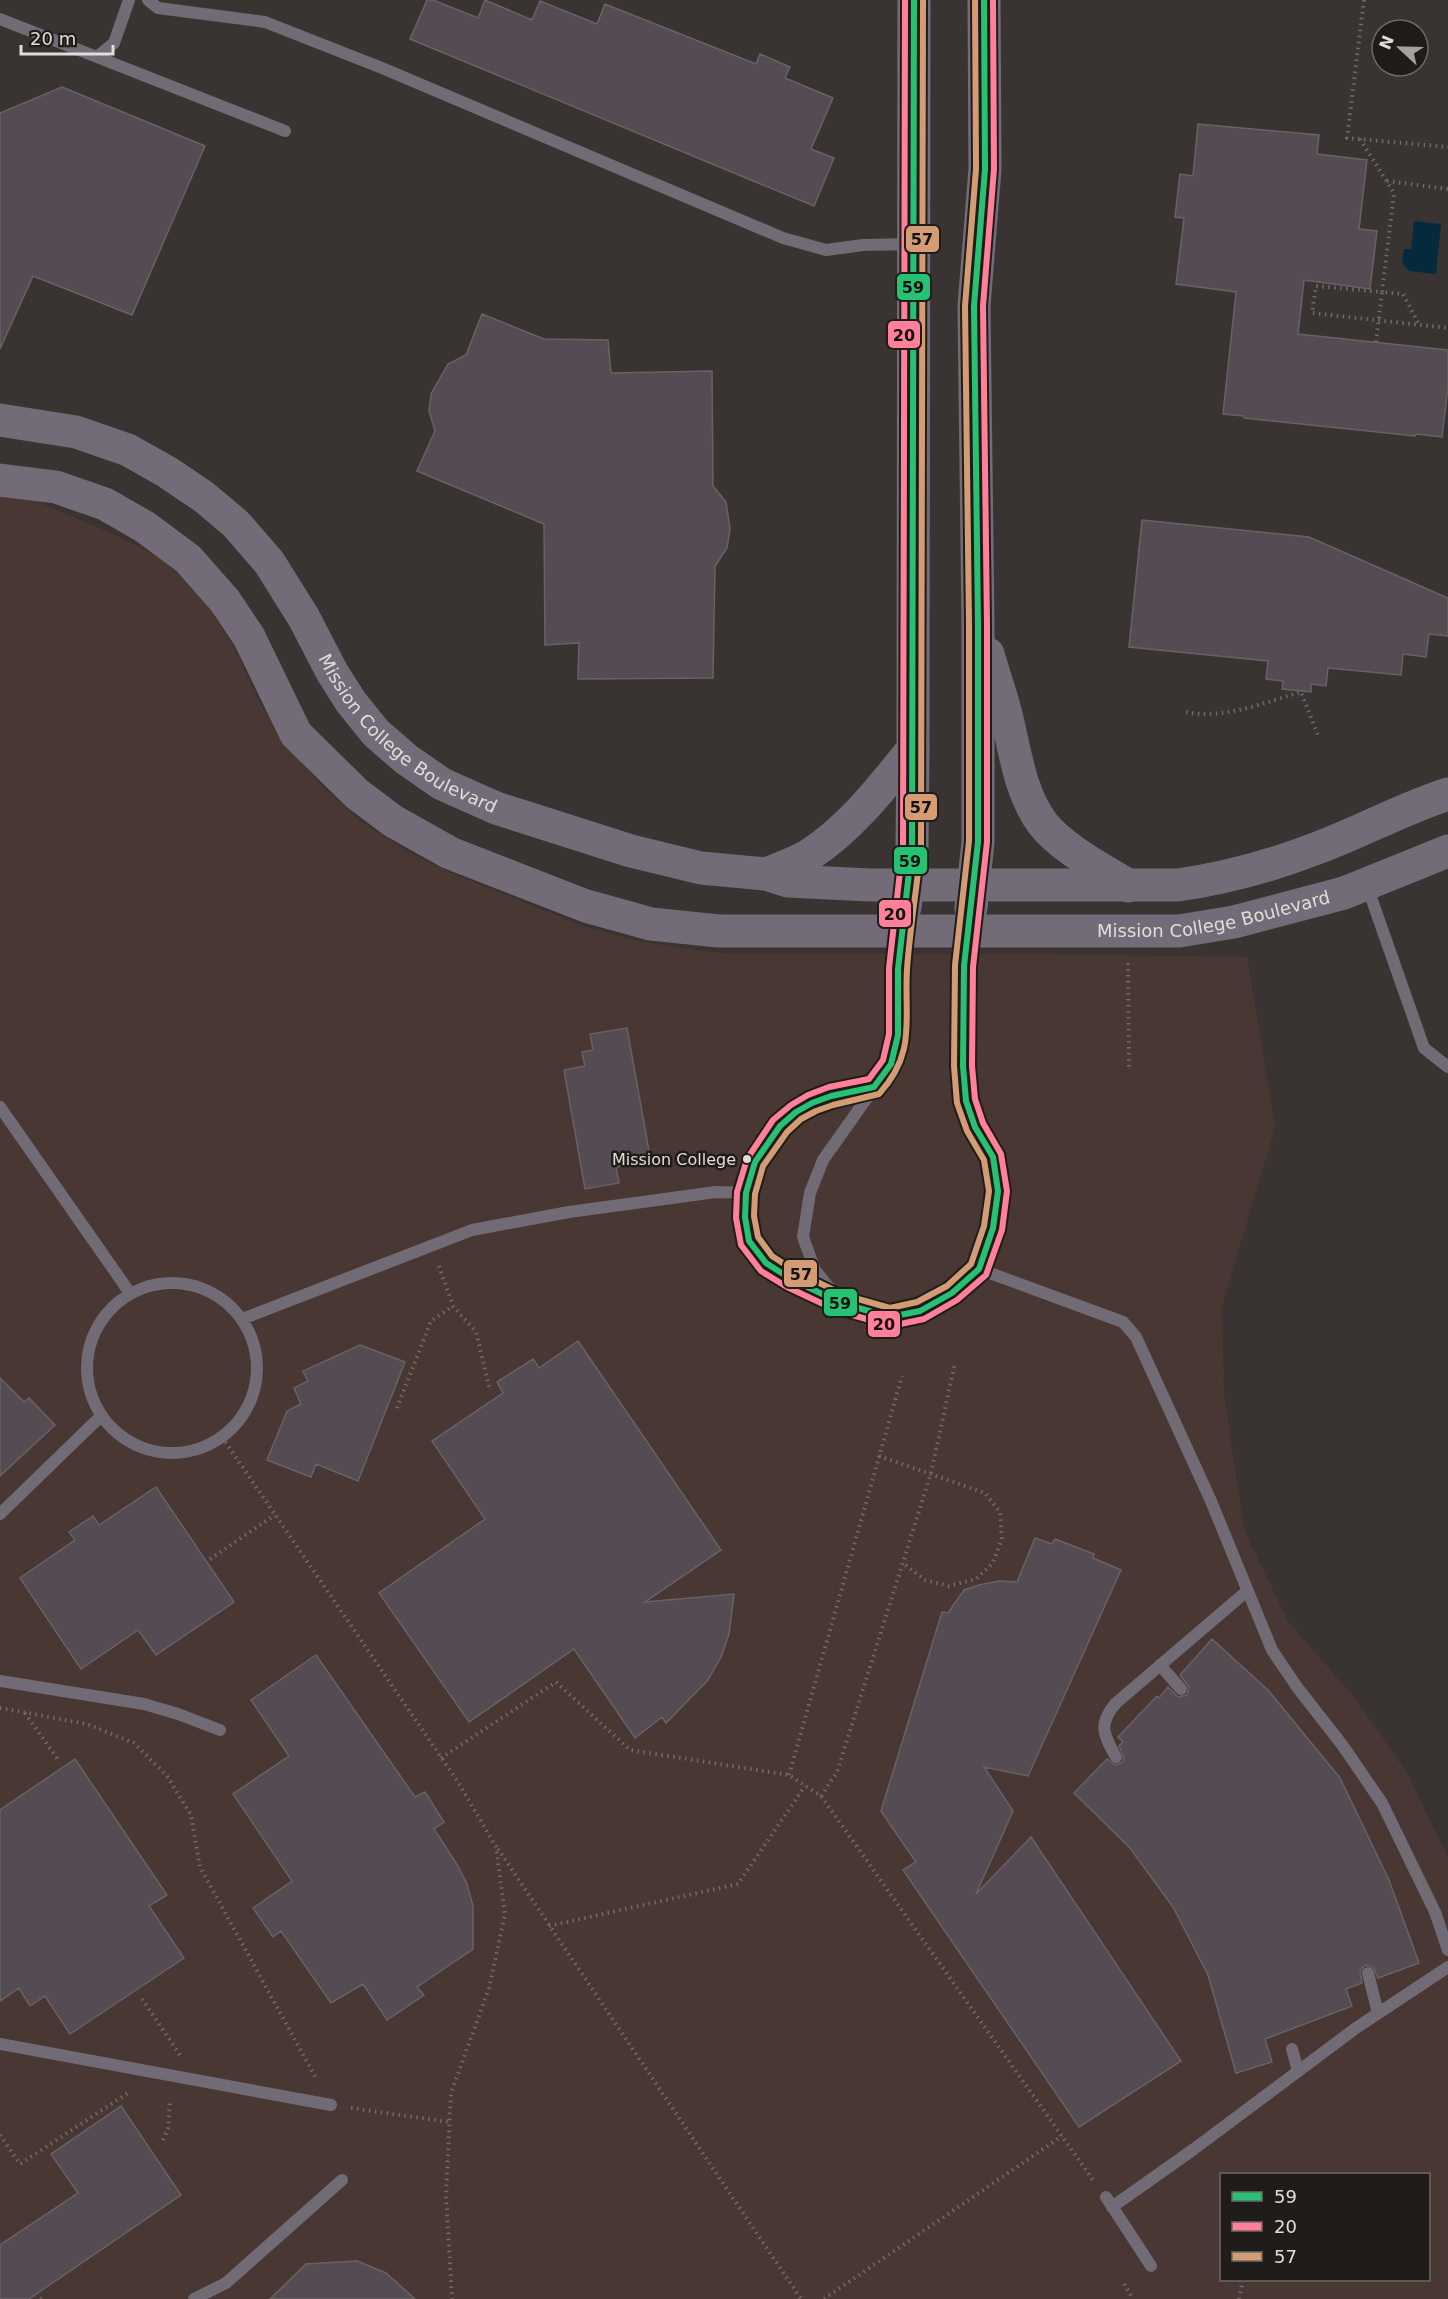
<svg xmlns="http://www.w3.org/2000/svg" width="1448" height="2299" font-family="'DejaVu Sans',sans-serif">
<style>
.education{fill:#493734;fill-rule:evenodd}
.water{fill:#052a3d}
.building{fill:#554b53;stroke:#676364;stroke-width:1.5}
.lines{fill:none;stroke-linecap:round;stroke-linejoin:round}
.path{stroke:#6f6a70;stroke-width:4;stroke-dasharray:1.5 4.5;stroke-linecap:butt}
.lane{stroke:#706b75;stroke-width:12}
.secondary{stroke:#736c78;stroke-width:33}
.bus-1-casing{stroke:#201c1a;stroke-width:10}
.bus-2-casing{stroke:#201c1a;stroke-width:10}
.bus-3-casing{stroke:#201c1a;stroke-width:10}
.bus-1{stroke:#26c172;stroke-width:6}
.bus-2{stroke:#ff8098;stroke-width:6}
.bus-3{stroke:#d39c74;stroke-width:6}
.bus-dot{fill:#e2dcd9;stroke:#201c1a;stroke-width:2}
.labels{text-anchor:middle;stroke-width:5;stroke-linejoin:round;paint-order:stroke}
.bus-label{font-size:16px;fill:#e2dcd9;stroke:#201c1a;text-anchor:end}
.street-label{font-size:18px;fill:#e2dcd9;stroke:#201c1a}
.line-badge{stroke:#201c1a;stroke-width:2}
.pale-badge-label{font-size:16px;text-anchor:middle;font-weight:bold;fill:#111}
</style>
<rect width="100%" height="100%" fill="#393432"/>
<path class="education" d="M 18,493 L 117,536 L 162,559 L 188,584 L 212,612 L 235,649 L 261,705 L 286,743 L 320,784 L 359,820 L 407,851 L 451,873 L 585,927 L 635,940 L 686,949 L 732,954 L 1051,954 L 1247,957 L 1275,1128 L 1222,1306 L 1224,1394 L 1244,1530 L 1289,1623 L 1356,1699 L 1410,1778 L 1448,1858 L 1448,2299 L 0,2299 L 0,494 ZM 1222,2174 L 1428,2174 L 1428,2280 L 1222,2280 Z"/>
<path class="water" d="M 1414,221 L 1441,224 L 1436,274 L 1409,271 L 1402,263 L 1404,249 L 1411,249 Z"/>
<path class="building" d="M 427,0 L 433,0 L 478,18 L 485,0 L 532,20 L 540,1 L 597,24 L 605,4 L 756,64 L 760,54 L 790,67 L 785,78 L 833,98 L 811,149 L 834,158 L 814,206 L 410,39 Z
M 62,87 L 205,146 L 132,315 L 33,276 L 0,349 L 0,113 Z
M 1198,124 L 1319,135 L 1317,154 L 1367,160 L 1359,229 L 1377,231 L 1370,289 L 1304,280 L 1298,334 L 1448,350 L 1448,387 L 1442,437 L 1416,434 L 1415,436 L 1244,418 L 1244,416 L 1223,414 L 1236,292 L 1176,284 L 1184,218 L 1175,217 L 1180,174 L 1193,176 Z
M 482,314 L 544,339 L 608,340 L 611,373 L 712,371 L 713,486 L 726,502 L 730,529 L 727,548 L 715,566 L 713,678 L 578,679 L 579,643 L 545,645 L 544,524 L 417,471 L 435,431 L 429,411 L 431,394 L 448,364 L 466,355 Z
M 1142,520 L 1309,537 L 1448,598 L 1448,636 L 1429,634 L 1426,657 L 1403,654 L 1401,675 L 1328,668 L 1326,686 L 1311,684 L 1311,692 L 1282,689 L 1283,681 L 1266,679 L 1268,661 L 1129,647 Z
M 627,1028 L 651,1162 L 616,1167 L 619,1183 L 585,1189 L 564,1070 L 585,1066 L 582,1052 L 593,1050 L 590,1034 Z
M 578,1341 L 721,1550 L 645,1602 L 734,1594 L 729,1634 L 721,1657 L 708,1680 L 666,1723 L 662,1717 L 635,1738 L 574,1649 L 469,1722 L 379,1593 L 485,1519 L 432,1441 L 503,1393 L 497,1382 L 533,1359 L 539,1368 Z
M 360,1345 L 405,1362 L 358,1481 L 316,1464 L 311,1477 L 267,1460 L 287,1411 L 301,1404 L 294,1388 L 308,1381 L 303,1371 Z
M 0,1378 L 24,1402 L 29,1398 L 55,1425 L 0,1476 Z
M 156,1487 L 234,1602 L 156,1655 L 138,1630 L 81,1669 L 20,1578 L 75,1540 L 69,1532 L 93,1516 L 99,1525 Z
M 1035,1538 L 1052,1544 L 1055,1539 L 1094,1554 L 1093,1558 L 1121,1570 L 1028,1776 L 984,1767 L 1013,1811 L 976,1894 L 1031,1837 L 1181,2061 L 1079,2127 L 903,1870 L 916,1862 L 881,1811 L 942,1612 L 948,1613 L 964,1590 L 979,1585 L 999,1581 L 1017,1582 Z
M 1212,1639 L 1268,1690 L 1340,1778 L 1389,1880 L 1419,1963 L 1378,1978 L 1373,1967 L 1367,1965 L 1363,1967 L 1360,1971 L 1362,1983 L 1346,1989 L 1352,2006 L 1265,2039 L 1272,2062 L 1236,2073 L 1208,1975 L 1173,1907 L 1130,1848 L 1074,1793 L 1107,1759 L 1115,1765 L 1123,1762 L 1124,1757 L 1119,1746 L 1123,1742 L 1118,1737 L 1157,1696 L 1159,1698 L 1168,1687 L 1178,1697 L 1187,1695 L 1189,1687 L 1180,1675 Z
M 316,1655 L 415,1797 L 425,1792 L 444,1822 L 434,1829 L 458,1866 L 467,1884 L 473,1906 L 473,1949 L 417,1987 L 424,1995 L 387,2020 L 363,1984 L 331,2003 L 281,1931 L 273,1937 L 253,1908 L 292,1881 L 233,1794 L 289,1756 L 251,1700 Z
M 75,1759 L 167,1895 L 149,1906 L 184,1958 L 70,2034 L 45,1996 L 30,2006 L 19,1988 L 0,2001 L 0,1810 Z
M 121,2106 L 181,2195 L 29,2299 L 0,2299 L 0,2245 L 78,2193 L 51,2154 Z
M 357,2261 L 386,2273 L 415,2299 L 270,2299 L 306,2264 Z"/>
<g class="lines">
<path class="path" d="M 1364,0 L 1347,138 L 1448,147
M 1360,139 L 1394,193 L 1382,292 L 1316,286 L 1312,313 L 1448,328
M 1387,181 L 1448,189
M 1376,342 L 1382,292 L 1403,294 L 1419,324
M 1186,712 C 1223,720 1266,702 1301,692 L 1319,738
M 1128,963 L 1129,1068
M 439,1266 L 453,1306 L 476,1332 L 490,1390
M 397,1408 L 431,1321 L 453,1306
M 222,1437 L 458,1782 L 496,1847 L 505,1914 L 489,1988 L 451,2093 L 446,2195 L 452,2299
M 879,1456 L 985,1493 L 1000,1512 L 1002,1539 L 992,1564 L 976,1579 L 949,1586 L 925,1580 L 903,1563
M 210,1559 L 275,1515
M 0,1708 L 87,1724 L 134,1743 L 167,1776 L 191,1815 L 200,1867 L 317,2080
M 25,1713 L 59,1761
M 441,1758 L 556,1682 L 630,1750 L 789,1775 L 821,1796 L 1093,2180
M 789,1775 L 902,1376
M 821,1796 L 837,1772 L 931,1473 L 955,1363
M 498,1849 L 801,2299
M 549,1926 L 738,1884 L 805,1786
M 142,1999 L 180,2055
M 351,2108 L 449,2122
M 0,2135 L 20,2164 L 131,2091
M 163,2140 L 168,2128 L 170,2099
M 1124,2284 L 1133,2299
M 40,2298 L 41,2299
M 824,2299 L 1062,2136
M 1239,2299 L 1242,2284"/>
<path class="lane" d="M 148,0 L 158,8 L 265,22 L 382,68 L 783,238 L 826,250 L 863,245 L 913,244
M 0,19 L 97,57 L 114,43 L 129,0
M 97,57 L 285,131
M 1367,886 L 1424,1048 L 1448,1067
M 874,1087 C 854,1092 832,1094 813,1103 C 777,1119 747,1160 746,1199 C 745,1212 743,1231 750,1243 C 765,1268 790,1279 815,1291 C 831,1299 875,1318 892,1316 C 923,1314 958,1294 978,1271 C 984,1264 991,1238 993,1228 C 998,1209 1000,1175 992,1156 C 984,1136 969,1122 966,1099 C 959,1049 962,982 969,932
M 0,1107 L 130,1293
M 979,1269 L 1123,1322 L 1136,1337 L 1211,1501 L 1272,1650 L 1297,1687 L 1343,1746 L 1382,1803 L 1435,1912 L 1448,1950
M87 1368a85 85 0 1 1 170 0a85 85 0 1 1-170 0Z
M 839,1300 L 815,1270 L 803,1237 L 810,1193 L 823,1160 L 891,1064 L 898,1035 L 898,969 L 902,934
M 242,1319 L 472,1230 L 569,1212 L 716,1192 L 746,1193
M 0,1514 L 101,1416
M 1160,1665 L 1181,1689
M 0,1681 L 144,1704 L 178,1714 L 220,1730
M 1116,1757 C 1104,1735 1097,1725 1116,1703 L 1247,1591
M 1368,1973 L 1378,2013
M 0,2044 L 331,2105
M 1292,2049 L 1298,2071
M 1106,2197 L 1151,2266
M 1112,2207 L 1194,2149 L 1356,2028 L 1448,1967
M 194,2299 L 226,2283 L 342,2180"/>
<g class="secondary">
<path id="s1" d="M 0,420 L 76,432 L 128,450 L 167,472 L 204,497 L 236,524 L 269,562 L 304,618 L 332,672 L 351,702 L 376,733 L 406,759 L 442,784 L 496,808 L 631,851 L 701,868 L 766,874 L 788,881 L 870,885 L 1178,885 C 1227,878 1274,865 1320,847 C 1363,831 1404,808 1448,794"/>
<path id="s2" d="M 0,480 L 56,487 L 105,504 L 145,527 L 188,559 L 225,601 L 249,637 L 296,734 L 357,794 L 393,821 L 450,853 L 586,906 L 651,924 L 719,931 L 1179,931 L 1234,922 L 1344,893 L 1448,851"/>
<path d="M 988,654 C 993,672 999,689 1004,707 C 1015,746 1018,791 1043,824 C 1063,849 1102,869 1129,886"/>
<path d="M 766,874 C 780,868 796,863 809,855 C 851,828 882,787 913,749"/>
<path d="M 905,907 L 912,846 L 913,749 L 914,0"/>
<path d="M 971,908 L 978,842 L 978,625 L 974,306 L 985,169 L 984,0"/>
</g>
<g class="bus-1-casing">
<path id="bus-1" d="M 914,0 L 912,846 L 898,969 L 898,1035 L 891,1064 L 874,1087 L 831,1096 L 812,1103 L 796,1112 L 780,1126 L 755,1162 L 746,1193 L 745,1217 L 749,1241 L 766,1263 L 791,1279 L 841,1303 L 890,1317 L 920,1311 L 952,1293 L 979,1269 L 993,1228 L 998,1191 L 993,1157 L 975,1127 L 966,1101 L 963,1066 L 964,966 L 978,842 L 978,625 L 974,306 L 985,169 L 984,0"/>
</g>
<g class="bus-2-casing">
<path id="bus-2" d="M 905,0 L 903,845 L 889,968 L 889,1034 L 883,1060 L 869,1079 L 829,1087 L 808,1095 L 791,1105 L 773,1120 L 747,1159 L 737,1192 L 736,1218 L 741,1245 L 761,1271 L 787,1287 L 838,1311 L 891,1326 L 924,1319 L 957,1300 L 986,1275 L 1002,1230 L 1007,1191 L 1001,1154 L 983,1123 L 975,1099 L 972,1066 L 973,967 L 987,842 L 987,625 L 983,306 L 994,169 L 993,0"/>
</g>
<g class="bus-3-casing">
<path id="bus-3" d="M 923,0 L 921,846 C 917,887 910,928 907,969 C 904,1020 917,1052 879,1094 L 833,1105 L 816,1111 L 801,1119 L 787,1132 L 763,1166 L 755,1194 L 754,1216 L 758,1237 L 772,1256 L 795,1271 L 844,1295 L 890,1308 L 917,1302 L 947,1286 L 971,1264 L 984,1226 L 989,1191 L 984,1160 L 967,1131 L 957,1103 L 954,1066 L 955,965 L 969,841 L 969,625 L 965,306 L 976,169 L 975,0"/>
</g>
<use href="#bus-1" class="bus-1"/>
<use href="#bus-2" class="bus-2"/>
<use href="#bus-3" class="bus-3"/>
</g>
<circle class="bus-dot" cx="747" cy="1159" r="5"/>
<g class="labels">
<g class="bus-label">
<text x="736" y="1165">Mission College</text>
</g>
<g class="street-label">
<text dy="6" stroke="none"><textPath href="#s1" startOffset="540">Mission College Boulevard</textPath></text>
<text dy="6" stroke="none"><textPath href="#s2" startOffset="1389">Mission College Boulevard</textPath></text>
</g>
</g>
<g class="line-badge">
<rect x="905" y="225" width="35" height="28" rx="6" fill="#d39c74"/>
<rect x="896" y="273" width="35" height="28" rx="6" fill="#26c172"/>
<rect x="887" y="320" width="34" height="29" rx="6" fill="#ff8098"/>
<rect x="904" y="793" width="34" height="28" rx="6" fill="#d39c74"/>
<rect x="893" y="846" width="35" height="29" rx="6" fill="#26c172"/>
<rect x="878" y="899" width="34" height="29" rx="6" fill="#ff8098"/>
<rect x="783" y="1259" width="35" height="29" rx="6" fill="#d39c74"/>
<rect x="823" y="1288" width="35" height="29" rx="6" fill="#26c172"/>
<rect x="867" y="1310" width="34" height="28" rx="6" fill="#ff8098"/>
</g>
<g class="pale-badge-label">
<text x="922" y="245">57</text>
<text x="913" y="293">59</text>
<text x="904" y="341">20</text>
<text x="921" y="813">57</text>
<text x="910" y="867">59</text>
<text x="895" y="920">20</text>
<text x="801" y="1280">57</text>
<text x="840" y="1309">59</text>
<text x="884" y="1330">20</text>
</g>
<rect x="1220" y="2173" width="210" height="108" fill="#201c1a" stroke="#6e6966" stroke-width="1.5"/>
<rect x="1232" y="2192" width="30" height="9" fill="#26c172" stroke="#6e6966" stroke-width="1.5"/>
<text x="1274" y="2203" font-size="18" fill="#e2dcd9">59</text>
<rect x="1232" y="2222" width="30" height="9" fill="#ff8098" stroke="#6e6966" stroke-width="1.5"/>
<text x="1274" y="2233" font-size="18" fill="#e2dcd9">20</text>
<rect x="1232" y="2252" width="30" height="9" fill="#d39c74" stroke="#6e6966" stroke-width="1.5"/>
<text x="1274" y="2263" font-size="18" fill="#e2dcd9">57</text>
<g transform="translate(1400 48) rotate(292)"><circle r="28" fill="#201c1a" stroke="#6e6966" stroke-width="1.5"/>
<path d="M0-4.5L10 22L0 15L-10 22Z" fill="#a7a19f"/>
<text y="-9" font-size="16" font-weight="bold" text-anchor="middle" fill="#e2dcd9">N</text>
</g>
<path d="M21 45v9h92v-9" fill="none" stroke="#e2dcd9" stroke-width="3"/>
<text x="30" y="45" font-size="18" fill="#e2dcd9" stroke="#201c1a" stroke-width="4.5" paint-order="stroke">20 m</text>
</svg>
